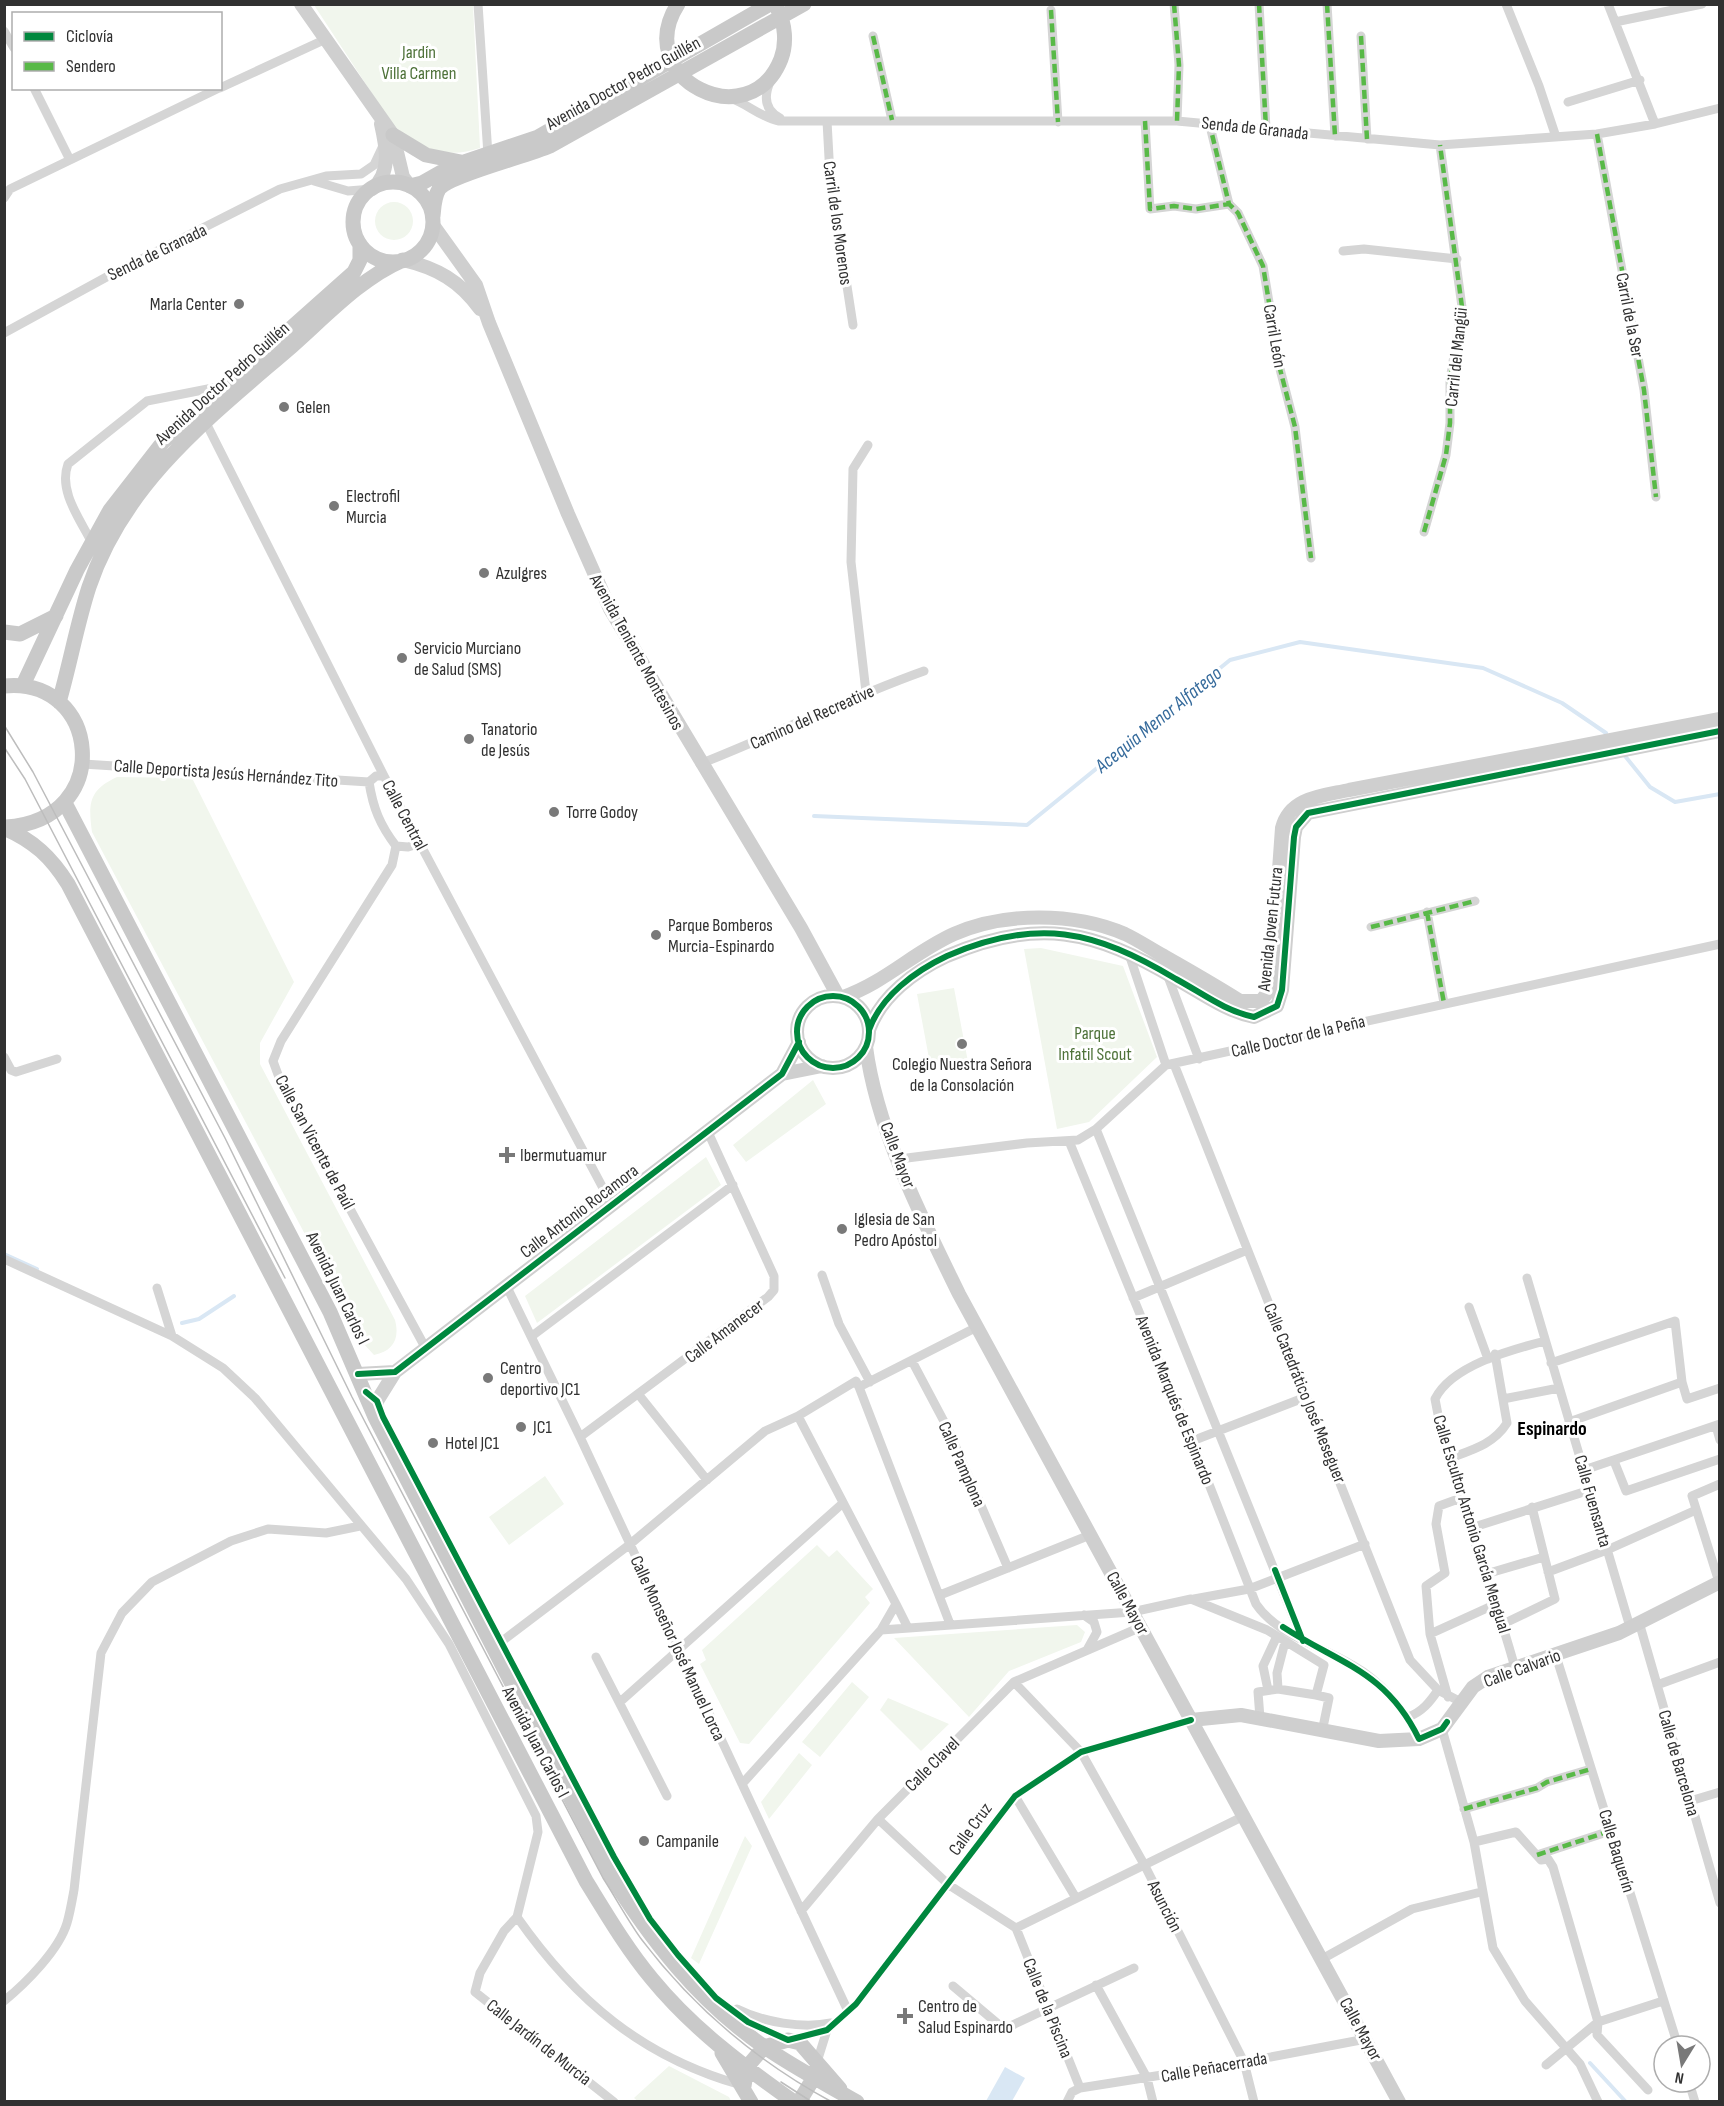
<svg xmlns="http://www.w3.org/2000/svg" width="1724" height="2106" font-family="'Sofia Sans Condensed',sans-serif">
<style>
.green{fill:#f1f6ed}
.water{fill:#d9e7f4}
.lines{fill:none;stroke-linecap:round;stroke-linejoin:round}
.stream{stroke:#d9e7f4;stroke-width:4}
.street{stroke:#d5d5d5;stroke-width:9}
.secondary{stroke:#cfcfcf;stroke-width:14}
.primary{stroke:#c9c9c9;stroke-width:15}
.tram{stroke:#bdbdbd;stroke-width:1.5}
.quiet{stroke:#58b947;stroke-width:4.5;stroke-dasharray:9 4.5;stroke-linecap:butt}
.cycleway-casing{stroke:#fff;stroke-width:10}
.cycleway{stroke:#00873e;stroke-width:6}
.poi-dot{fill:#797979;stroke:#fff;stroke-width:2}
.labels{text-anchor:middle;stroke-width:6;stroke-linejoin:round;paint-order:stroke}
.park-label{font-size:18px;fill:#4e7239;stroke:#fff}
.street-label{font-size:18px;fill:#313131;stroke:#fff}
.poi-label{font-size:18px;fill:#313131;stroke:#fff;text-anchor:start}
.water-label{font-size:20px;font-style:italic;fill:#366b9c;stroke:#fff}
.neighbourhood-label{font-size:20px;font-weight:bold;fill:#000;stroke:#fff}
</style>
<rect width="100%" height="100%" fill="#fff"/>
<path class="green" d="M 314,5 L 473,5 L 480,148 C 445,160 419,148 392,124 Z
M375 221a19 19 0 1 1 38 0a19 19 0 1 1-38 0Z
M 117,777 L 192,778 L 294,982 L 260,1043 L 260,1064 L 395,1320 C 400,1339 393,1351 374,1355 L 362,1342 L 92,832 C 88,803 89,790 117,777 Z
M 1041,948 L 1123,966 L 1157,1057 L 1089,1122 L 1057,1129 L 1024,949 Z
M 954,988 L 968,1062 L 931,1069 L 917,994 Z
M 813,1080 L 826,1104 L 746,1162 L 733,1145 Z
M 706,1157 L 721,1185 L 537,1323 L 525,1296 Z
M 545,1476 L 564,1504 L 509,1545 L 489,1517 Z
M 817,1545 L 829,1557 L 837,1550 L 873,1589 L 865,1597 L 870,1603 L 749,1744 L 740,1743 L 700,1664 L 706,1660 L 702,1650 Z
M 1077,1625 L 1085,1632 L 1081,1642 L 1009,1671 L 969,1717 L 894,1638 Z
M 852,1682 L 869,1697 L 820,1757 L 802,1742 Z
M 888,1698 L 949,1724 L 921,1751 L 880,1710 Z
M 799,1753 L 812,1765 L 769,1819 L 761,1802 Z
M 745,1836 L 752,1846 L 699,1964 L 691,1958 Z
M 669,2066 L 729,2097 L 731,2101 L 639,2102 L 634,2098 Z"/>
<path class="water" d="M 1005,2067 L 1025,2078 L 1012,2101 L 986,2101 Z"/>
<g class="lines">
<path class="stream" d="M 1625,756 L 1650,787 L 1675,802 L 1720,794
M 814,816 L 1027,825 L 1230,660 L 1300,642 L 1483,668 L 1562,703 L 1606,733
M 4,1254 L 37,1269
M 182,1323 L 199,1319 L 234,1296
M 1590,2063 L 1626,2102"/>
<path class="street" d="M 478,4 L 488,155
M 1174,4 L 1179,65 L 1177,121
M 1259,4 L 1266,128
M 1327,4 L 1335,136
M 1506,4 L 1539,86 L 1556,137
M 1608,4 L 1655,124
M 1051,10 L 1058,122
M 1615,22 L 1702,4
M 4,31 L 14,48
M 873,36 L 892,120
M 1361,36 L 1367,139
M 770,82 C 764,96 764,110 780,118
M 34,88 L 69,158
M 220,88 L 326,39
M 730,98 C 748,104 760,117 779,121 L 1177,121 L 1440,145 L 1597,134 L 1655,124 L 1720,108
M 1568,102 L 1640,80
M 827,121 L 830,176 L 853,325
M 1145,121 L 1150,209 L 1174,206 L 1196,209 L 1229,204
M 1209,122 L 1229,204 L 1238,213 L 1263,266 L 1280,369 L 1295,427 L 1311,558
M 1597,134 L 1644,390 L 1656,497
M 314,181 L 348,191 L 372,189
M 4,198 L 10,189 L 219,88
M 1343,251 L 1364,249 L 1457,259
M 4,333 L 112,274 L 280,189 L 326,176 L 361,174 L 374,165 L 382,148
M 205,421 L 384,776 L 612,1205
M 1424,532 L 1446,455 L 1450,423 L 1450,380 L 1462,307 L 1440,145
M 92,543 C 80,519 58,491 68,464 L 147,401 L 223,386
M 866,692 L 851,562 L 853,469 L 868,445
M 83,764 L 369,782
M 700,764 C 776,734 848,698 924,671
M 384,776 L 376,776 L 369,782 C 373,808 380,825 396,846 L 408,847 L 421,843
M 396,846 L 392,865 L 281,1041 L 273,1061 L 280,1080 L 425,1347
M 1427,912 L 1444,1003
M 1371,927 L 1475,901
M 1129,954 L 1166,1065
M 1167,974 L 1199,1059
M 4,1057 L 11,1070 L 16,1072 L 57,1059
M 1174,1064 L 1410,1660 L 1438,1690 L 1461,1702
M 1096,1129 L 1303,1641
M 1069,1141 L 1192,1441 L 1256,1604 C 1277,1635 1321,1646 1352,1665 C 1381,1681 1405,1710 1419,1739
M 899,1159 L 1027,1143 L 1078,1140 L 1096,1129 L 1166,1065 L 1720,944
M 4,1259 L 172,1336 L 223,1368 L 255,1398 L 406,1579 L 449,1644 L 536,1816 L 538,1832 L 517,1917 L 504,1931 L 480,1973 L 475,1992 L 614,2102
M 822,1275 L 839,1324 L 870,1382
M 1527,1278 L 1630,1627
M 506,1285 L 580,1437 L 848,2011
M 157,1288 L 172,1336
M 1133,1298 L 1247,1250
M 1469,1307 L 1488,1359
M 532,1336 L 733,1185
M 912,1361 L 948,1429 L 1008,1568
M 1551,1363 L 1675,1321 L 1682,1382 L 1687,1399 L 1720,1388
M 859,1387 L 950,1624
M 639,1395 L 707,1480
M 1503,1399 L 1559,1388
M 1569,1422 L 1682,1382
M 1716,1426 L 1720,1440
M 580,1437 L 768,1297 L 774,1290 L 774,1276 L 708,1132
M 1192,1441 L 1306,1397
M 401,1452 L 614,1857 L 650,1919 L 678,1955 L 716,1998 L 748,2022 L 788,2040 L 827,2030 L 856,2004 L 1015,1796 L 1081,1752 L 1191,1720
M 1450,1458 C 1472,1450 1494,1444 1507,1423 L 1495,1354
M 1614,1461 L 1626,1491 L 1720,1459
M 1584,1470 L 1720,1424
M 1471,1528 L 1590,1490
M 1548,1572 L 1607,1550 L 1696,1510
M 1486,1574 L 1544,1557
M 1719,1582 L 1692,1496 L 1720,1484
M 940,1595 L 1090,1535
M 1194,1599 L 1249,1589 L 1365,1544
M 896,1604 L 908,1628
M 1084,1615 L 1094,1622 L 1097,1632 L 1087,1650
M 1639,1622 L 1720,1903
M 1503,1624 L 1555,1599 L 1532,1507
M 881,1630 L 1132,1612 L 1191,1599 L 1267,1630 L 1324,1665 L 1316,1695 L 1329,1698 L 1322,1732
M 1430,1634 L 1496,1604
M 501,1642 L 629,1545 L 765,1431 L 798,1416 L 856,1381 L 859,1387 L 977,1327
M 1556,1656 L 1678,2046
M 596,1657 L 667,1796
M 1515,1668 C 1491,1578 1451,1491 1435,1399 C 1451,1366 1510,1350 1545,1341
M 1014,1682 L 1081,1752 L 1145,1866 L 1244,2062 L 1254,2102
M 1657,1685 L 1720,1662
M 1278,1689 L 1277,1673 L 1285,1642
M 1268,1690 L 1263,1666 L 1277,1636
M 1448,1697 L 1430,1634 L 1426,1586 L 1445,1573 L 1436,1524 L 1439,1506 L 1461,1498
M 620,1702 L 843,1503
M 1408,1717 C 1422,1712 1430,1702 1438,1690
M 1260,1718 L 1258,1692 L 1278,1689 L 1316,1695
M 1442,1729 L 1474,1842 L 1493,1948 L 1525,2001 L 1580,2064 L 1598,2102
M 742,1784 L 881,1630 L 896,1604 L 798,1416
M 1015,1796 L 1076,1898
M 1690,1801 L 1720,1792
M 1464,1809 L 1537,1788 L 1547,1782 L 1591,1769
M 878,1819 L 949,1885 L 1016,1928 L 1244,1816
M 1474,1842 L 1516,1832 L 1541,1860 L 1548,1859 L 1553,1867 L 1598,2022 L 1597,2035 L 1648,2090
M 1537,1855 L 1610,1831
M 801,1911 L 878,1819 L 1014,1682 L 1141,1627
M 517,1917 C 576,2001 642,2057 741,2085
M 1016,1928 L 1080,2088
M 1322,1959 L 1412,1909 L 1481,1892
M 1096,1985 L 1147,2078 L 1153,2102
M 953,1986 L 1004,2029 L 1134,1968
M 4,2001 C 26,1983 59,1950 67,1923 C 70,1913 72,1901 74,1890 L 101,1653 L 122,1613 L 152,1582 L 231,1541 L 268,1529 L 326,1533 L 360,1526
M 737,2009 C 763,2022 803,2029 831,2023
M 817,2062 L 827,2030
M 1546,2065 L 1598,2022 L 1663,2001
M 1689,2082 L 1695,2102
M 1067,2102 L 1072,2092 L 1080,2088 L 1244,2062 L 1366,2039"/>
<path class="secondary" d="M 301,4 L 393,135 L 403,177 L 410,186
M 372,189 C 392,173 386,146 381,124
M 433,225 L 476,285 L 489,323 L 568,514 L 610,609 L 801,928 L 838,996
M 403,260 C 437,268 460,281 480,309
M797 1032a36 36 0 1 1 72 0a36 36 0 1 1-72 0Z
M 843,997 C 884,983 914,952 954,934 C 1004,912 1074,912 1125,934 C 1138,940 1151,949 1164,956 C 1190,971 1215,985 1240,1001 L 1261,1001 L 1268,992 L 1271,982 L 1282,828 C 1290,797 1322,796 1349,790 L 1720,719
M 869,1030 C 881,996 915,971 947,956 C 1037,917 1094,930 1176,979 C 1202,993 1225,1011 1254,1017 L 1277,1006 L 1282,990 L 1294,837 L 1296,827 L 1308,813 L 1720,731
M 866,1047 C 877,1131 922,1218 959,1294 L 1399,2102
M 782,1074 L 822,1066
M 358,1374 L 395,1372
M 375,1417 L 377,1401 L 395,1372 L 782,1074 L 799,1042
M 1191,1720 L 1241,1715 L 1379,1741 L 1419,1739 L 1442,1729 L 1473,1687 L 1488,1677 L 1619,1633 L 1720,1582"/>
<path class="primary" d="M 678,4 C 630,79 750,138 781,59 C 787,43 785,24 778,10
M 393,135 L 426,155 L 461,162
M353 222a40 40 0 1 1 80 0a40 40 0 1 1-80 0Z
M 410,186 L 422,183 L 452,166 L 538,137 L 770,4
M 433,216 C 434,207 434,197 439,189 C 449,175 528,156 550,146 L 804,4
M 4,632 L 20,634 L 56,616
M 23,685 L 77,570 L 110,510 L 163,442 L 354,272 L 360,260 L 360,244
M 4,686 C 100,676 116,820 6,827
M 59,702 C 70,664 77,624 89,587 C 124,482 211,416 292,346 C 326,316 361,278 403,260
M 65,803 L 330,1312 L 375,1417 L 608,1871 C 650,1939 699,2002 766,2048 C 795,2068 826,2084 857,2102
M 4,828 C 34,841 51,857 68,884 L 586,1881 C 607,1915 627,1949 652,1979 C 692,2028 743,2066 794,2102
M 722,2053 L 751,2102
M 744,2086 L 747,2067 L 764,2047 L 788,2040 L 800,2043 L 840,2089
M 799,2102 L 813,2079 L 815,2070"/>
<path class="tram" d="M 4,725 L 33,772 L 225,1138 L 352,1397 L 603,1878 C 616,1898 628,1921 642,1940 C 693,2007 758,2062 832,2102
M 4,747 L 25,779 L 285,1278
M 781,2082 L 812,2102"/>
<path class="quiet" d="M 1174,4 L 1179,65 L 1177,121
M 1259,4 L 1266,128
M 1327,4 L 1335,136
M 1051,10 L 1058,122
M 873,36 L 892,120
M 1361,36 L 1367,139
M 1145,121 L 1150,209 L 1174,206 L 1196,209 L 1229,204
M 1209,122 L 1229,204 L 1238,213 L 1263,266 L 1280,369 L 1295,427 L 1311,558
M 1597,134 L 1644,390 L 1656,497
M 1424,532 L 1446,455 L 1450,423 L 1450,380 L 1462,307 L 1440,145
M 1427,912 L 1444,1003
M 1371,927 L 1475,901
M 1464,1809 L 1537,1788 L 1547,1782 L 1591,1769
M 1537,1855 L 1610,1831"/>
<g class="cycleway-casing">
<path id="cycleway" d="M797 1032a36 36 0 1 1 72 0a36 36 0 1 1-72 0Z
M 869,1030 C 881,996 915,971 947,956 C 1037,917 1094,930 1176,979 C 1202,993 1225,1011 1254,1017 L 1277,1006 L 1282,990 L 1294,837 L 1296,827 L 1308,813 L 1720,731
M 358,1374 L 395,1372 L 782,1074 L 799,1042
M 366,1392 L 377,1401 L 383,1417 L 614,1857 L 650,1919 L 678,1955 L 716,1998 L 748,2022 L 788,2040 L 827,2030 L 856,2004 L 1015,1796 L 1081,1752 L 1191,1720
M 1275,1570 L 1303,1641
M 1283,1627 C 1340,1664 1386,1671 1419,1739 L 1442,1729 L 1447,1722"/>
</g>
<use href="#cycleway" class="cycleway"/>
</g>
<g class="poi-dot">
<circle cx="239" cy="304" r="6"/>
<circle cx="284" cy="407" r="6"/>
<circle cx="334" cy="506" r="6"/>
<circle cx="484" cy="573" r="6"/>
<circle cx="402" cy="658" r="6"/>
<circle cx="469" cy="739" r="6"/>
<circle cx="554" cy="812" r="6"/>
<circle cx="656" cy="935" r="6"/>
<circle cx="962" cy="1044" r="6"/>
<path d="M504 1146h6v6h6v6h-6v6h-6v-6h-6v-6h6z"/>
<circle cx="842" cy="1229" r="6"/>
<circle cx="488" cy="1378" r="6"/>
<circle cx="521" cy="1427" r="6"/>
<circle cx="433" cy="1443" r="6"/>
<circle cx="644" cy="1841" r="6"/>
<path d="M902 2007h6v6h6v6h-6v6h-6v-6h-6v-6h6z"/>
</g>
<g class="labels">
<g class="park-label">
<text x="419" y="58">Jardín<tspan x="419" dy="21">Villa Carmen</tspan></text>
<text x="1095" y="1039">Parque<tspan x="1095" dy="21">Infatil Scout</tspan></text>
</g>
<g class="street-label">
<text transform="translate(623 83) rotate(-29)" y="6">Avenida Doctor Pedro Guillén</text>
<text transform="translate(1255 128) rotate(6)" y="6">Senda de Granada</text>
<text transform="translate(838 223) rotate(82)" y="6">Carril de los Morenos</text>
<text transform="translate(157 252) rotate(-26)" y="6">Senda de Granada</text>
<text transform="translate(1630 315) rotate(79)" y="6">Carril de la Ser</text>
<text transform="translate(1275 336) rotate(80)" y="6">Carril León</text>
<text transform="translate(1456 357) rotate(-84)" y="6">Carril del Mangüi</text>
<text transform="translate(222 383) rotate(-42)" y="6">Avenida Doctor Pedro Guillén</text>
<text transform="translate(637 652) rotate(61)" y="6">Avenida Teniente Montesinos</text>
<text transform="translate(812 717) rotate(-24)" y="6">Camino del Recreative</text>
<text transform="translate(226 773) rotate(4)" y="6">Calle Deportista Jesús Hernández Tito</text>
<text transform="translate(405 815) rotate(62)" y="6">Calle Central</text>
<text transform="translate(1270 929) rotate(-84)" y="6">Avenida Joven Futura</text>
<text transform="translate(1298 1036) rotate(-13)" y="6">Calle Doctor de la Peña</text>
<text transform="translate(315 1142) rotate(62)" y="6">Calle San Vicente de Paúl</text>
<text transform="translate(898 1155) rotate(69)" y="6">Calle Mayor</text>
<text transform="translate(579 1211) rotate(-37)" y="6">Calle Antonio Rocamora</text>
<text transform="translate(338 1288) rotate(64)" y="6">Avenida Juan Carlos I</text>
<text transform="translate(724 1331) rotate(-37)" y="6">Calle Amanecer</text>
<text transform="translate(1305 1393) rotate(68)" y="6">Calle Catedrático José Meseguer</text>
<text transform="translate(1175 1400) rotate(68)" y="6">Avenida Marqués de Espinardo</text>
<text transform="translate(962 1464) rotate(66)" y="6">Calle Pamplona</text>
<text transform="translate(1593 1501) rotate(74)" y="6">Calle Fuensanta</text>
<text transform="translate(1472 1524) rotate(73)" y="6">Calle Escultor Antonio García Mengual</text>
<text transform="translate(1128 1603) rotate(61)" y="6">Calle Mayor</text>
<text transform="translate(678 1648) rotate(65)" y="6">Calle Monseñor José Manuel Lorca</text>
<text transform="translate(1522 1668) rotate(-20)" y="6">Calle Calvario</text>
<text transform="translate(536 1742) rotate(62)" y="6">Avenida Juan Carlos I</text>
<text transform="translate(1679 1763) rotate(74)" y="6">Calle de Barcelona</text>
<text transform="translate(932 1764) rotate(-45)" y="6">Calle Clavel</text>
<text transform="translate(970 1829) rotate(-54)" y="6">Calle Cruz</text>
<text transform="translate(1617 1851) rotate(73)" y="6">Calle Baquerín</text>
<text transform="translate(1165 1906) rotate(63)" y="6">Asunción</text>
<text transform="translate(1048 2008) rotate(68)" y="6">Calle de la Piscina</text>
<text transform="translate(1361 2029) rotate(61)" y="6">Calle Mayor</text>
<text transform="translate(539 2042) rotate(38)" y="6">Calle Jardín de Murcia</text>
<text transform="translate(1214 2067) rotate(-10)" y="6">Calle Peñacerrada</text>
</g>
<g class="poi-label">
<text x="227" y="310" text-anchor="end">Marla Center</text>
<text x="296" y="413">Gelen</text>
<text x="346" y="502">Electrofil<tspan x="346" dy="21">Murcia</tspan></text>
<text x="496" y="579">Azulgres</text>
<text x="414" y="654">Servicio Murciano<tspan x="414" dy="21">de Salud (SMS)</tspan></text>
<text x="481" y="735">Tanatorio<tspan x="481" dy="21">de Jesús</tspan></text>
<text x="566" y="818">Torre Godoy</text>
<text x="668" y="931">Parque Bomberos<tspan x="668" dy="21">Murcia-Espinardo</tspan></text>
<text x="962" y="1070" text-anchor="middle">Colegio Nuestra Señora<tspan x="962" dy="21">de la Consolación</tspan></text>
<text x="520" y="1161">Ibermutuamur</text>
<text x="854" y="1225">Iglesia de San<tspan x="854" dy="21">Pedro Apóstol</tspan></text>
<text x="500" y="1374">Centro<tspan x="500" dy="21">deportivo JC1</tspan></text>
<text x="533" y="1433">JC1</text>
<text x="445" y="1449">Hotel JC1</text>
<text x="656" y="1847">Campanile</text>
<text x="918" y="2012">Centro de<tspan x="918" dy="21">Salud Espinardo</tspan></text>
</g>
<g class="water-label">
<text transform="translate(1158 719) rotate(-39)" y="7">Acequia Menor Alfatego</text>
</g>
<g class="neighbourhood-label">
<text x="1552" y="1435">Espinardo</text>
</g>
</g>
<rect width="1724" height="2106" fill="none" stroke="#313131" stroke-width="12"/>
<rect x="12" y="12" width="210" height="78" fill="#ffffff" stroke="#adadad" stroke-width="1.5"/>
<rect x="24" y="32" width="30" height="9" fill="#00873e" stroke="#adadad" stroke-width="1.5"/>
<text x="66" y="42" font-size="18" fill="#313131">Ciclovía</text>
<rect x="24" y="62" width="30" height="9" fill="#58b947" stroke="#adadad" stroke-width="1.5"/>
<text x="66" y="72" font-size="18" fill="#313131">Sendero</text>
<g transform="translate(1682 2064) rotate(191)"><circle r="28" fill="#ffffff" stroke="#adadad" stroke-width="1.5"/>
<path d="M0-4.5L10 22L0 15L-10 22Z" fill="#797979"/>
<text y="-9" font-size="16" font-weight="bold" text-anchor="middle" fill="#313131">N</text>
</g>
</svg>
